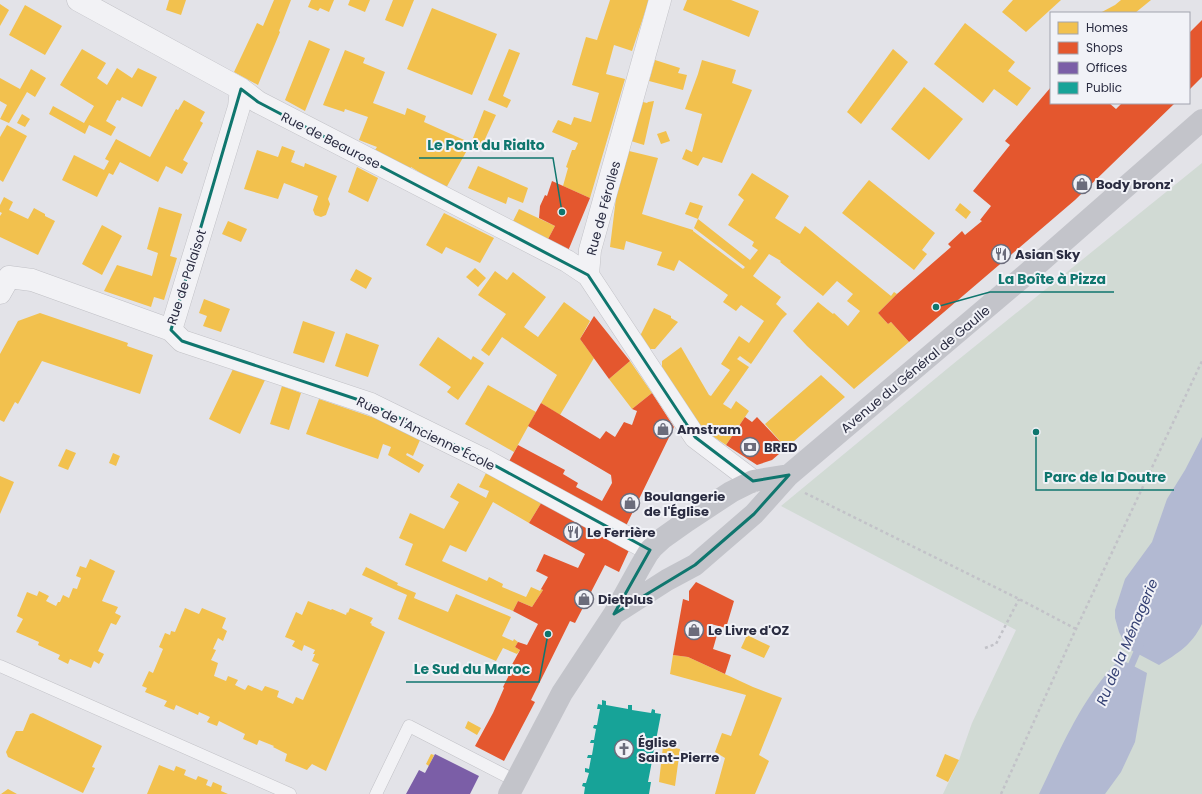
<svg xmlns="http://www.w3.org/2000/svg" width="1202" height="794" font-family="Poppins,sans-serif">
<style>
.green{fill:#d1dad4}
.water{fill:#b2b9d2}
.homes{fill:#f2c14e}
.shops{fill:#e4572e}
.offices{fill:#7b5ea7}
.public{fill:#17a398}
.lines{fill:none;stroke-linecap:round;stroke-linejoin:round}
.stream{stroke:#b2b9d2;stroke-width:7}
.lane-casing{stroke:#c1c1c6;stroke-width:13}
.street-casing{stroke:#c1c1c6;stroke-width:23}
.path{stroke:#c2c2c8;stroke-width:2.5;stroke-dasharray:3 3;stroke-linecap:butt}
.lane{stroke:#f2f2f5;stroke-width:12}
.street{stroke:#f2f2f5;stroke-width:22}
.secondary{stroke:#c3c4ca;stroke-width:22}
.marked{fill:none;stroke:#0f766e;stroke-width:3;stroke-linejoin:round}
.labels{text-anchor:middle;stroke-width:4;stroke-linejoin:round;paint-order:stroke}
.street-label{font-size:13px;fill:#2a2c41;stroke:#f1f2f7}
.poi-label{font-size:13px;font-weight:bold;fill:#2a2c41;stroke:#f1f2f7;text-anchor:start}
.water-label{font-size:14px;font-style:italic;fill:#354174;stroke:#f1f2f7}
.leader{fill:none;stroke:#0f766e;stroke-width:1.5}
.callout-dot{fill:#0f766e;stroke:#f1f2f7;stroke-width:1.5}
.callout-label{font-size:14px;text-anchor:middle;font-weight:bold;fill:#0f766e;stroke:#f1f2f7;stroke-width:4;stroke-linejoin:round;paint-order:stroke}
</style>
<rect width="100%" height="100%" fill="#e3e3e8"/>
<path class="green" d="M 1202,163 L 1202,794 L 943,794 L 959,760 L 972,723 L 1016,630 L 781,506 L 953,364 Z"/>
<path class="water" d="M 1202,437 L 1202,624 C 1191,646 1178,653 1159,665 L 1127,648 L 1119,632 L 1115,618 L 1115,610 L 1125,579 L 1152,542 L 1167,499 L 1185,470 Z
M 1120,659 L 1147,673 L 1135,742 L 1121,772 L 1105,794 L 1039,794 C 1062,746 1082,697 1120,659 Z"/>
<path class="homes" d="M 169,0 L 186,0 L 181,15 L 166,10 Z
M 274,0 L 291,0 L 279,31 L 280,32 L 258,85 L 234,72 L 257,23 L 263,26 Z
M 311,0 L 334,0 L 329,12 L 320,8 L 318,11 L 308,7 Z
M 350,0 L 370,0 L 365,12 L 348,5 Z
M 393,0 L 414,0 L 403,27 L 385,20 Z
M 610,0 L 649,0 L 632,51 L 614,45 L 606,74 L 625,79 L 590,198 L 563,186 L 568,168 L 566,167 L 572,150 L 575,150 L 578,143 L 552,132 L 558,120 L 571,125 L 574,117 L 591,122 L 599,93 L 572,85 L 586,37 L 597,40 Z
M 687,0 L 731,0 L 759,11 L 749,37 L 683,10 Z
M 1013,0 L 1061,0 L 1026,32 L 1002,12 Z
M 1121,0 L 1151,0 L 1135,13 L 1100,13 L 1115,5 Z
M 0,4 L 9,10 L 0,26 Z
M 25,5 L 62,26 L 45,55 L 9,35 Z
M 432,8 L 497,34 L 472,95 L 407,69 Z
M 965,23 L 1015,62 L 1008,71 L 1031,88 L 1017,106 L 994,89 L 983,103 L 934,64 Z
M 309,40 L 330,49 L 305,111 L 285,100 Z
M 82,49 L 106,63 L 97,78 L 107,85 L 117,68 L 132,78 L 138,68 L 157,77 L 142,107 L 122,97 L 120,101 L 117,100 L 106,121 L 116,127 L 111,136 L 89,125 L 85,134 L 49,114 L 53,106 L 84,123 L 94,106 L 60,85 Z
M 509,49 L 520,53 L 503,96 L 511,100 L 507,108 L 488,100 Z
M 893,49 L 908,62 L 861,124 L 847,112 Z
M 345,50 L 365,58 L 363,63 L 385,72 L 373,103 L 405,115 L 407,108 L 426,116 L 424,122 L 471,143 L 445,190 L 430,179 L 411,167 L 410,170 L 375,150 L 377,147 L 359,140 L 368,117 L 345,109 L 344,112 L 323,105 Z
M 655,60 L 680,68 L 678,73 L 687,75 L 683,90 L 649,81 Z
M 702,60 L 736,70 L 732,83 L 752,90 L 722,163 L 703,157 L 698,166 L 682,159 L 686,149 L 692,152 L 702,114 L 685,109 L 698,74 Z
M 31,69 L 46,78 L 35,97 L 27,92 L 9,123 L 0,119 L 7,105 L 0,101 L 0,78 L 20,89 Z
M 924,87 L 963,119 L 929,160 L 891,129 Z
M 184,100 L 205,112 L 200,121 L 203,123 L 183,160 L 188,163 L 182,174 L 166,166 L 158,182 L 120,162 L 113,175 L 109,173 L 97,197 L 62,180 L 74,155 L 104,170 L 109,161 L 105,159 L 116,139 L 150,157 L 176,109 L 178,110 Z
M 654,101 L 644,145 L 631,141 L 643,102 L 647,103 L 648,102 Z
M 484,110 L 496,115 L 481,148 L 471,143 Z
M 22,114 L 30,119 L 25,127 L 17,123 Z
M 7,125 L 27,136 L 3,182 L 0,180 L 0,137 Z
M 666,131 L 670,141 L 661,144 L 657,134 Z
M 282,146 L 295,151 L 291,162 L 304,167 L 305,163 L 337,176 L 328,199 L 330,204 L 326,215 L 321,217 L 315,215 L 313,210 L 318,196 L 284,183 L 278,199 L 244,189 L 257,150 L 278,157 Z
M 629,151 L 658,158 L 642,214 L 693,230 L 693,231 L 743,269 L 745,267 L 694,228 L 698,219 L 685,214 L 690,202 L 703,206 L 698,219 L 750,260 L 758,250 L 752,246 L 754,242 L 728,225 L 744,200 L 738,195 L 752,173 L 789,196 L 775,218 L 800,234 L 805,226 L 891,296 L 894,292 L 897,294 L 878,313 L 888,324 L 891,322 L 909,342 L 854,389 L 807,346 L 793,331 L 818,302 L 833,314 L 834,313 L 848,326 L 860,311 L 847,301 L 853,294 L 837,281 L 823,296 L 780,262 L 781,261 L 769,254 L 753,276 L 781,297 L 776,304 L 787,314 L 782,319 L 751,364 L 740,356 L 737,359 L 749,367 L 723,404 L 731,409 L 736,401 L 749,411 L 726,445 L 699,427 L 662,370 L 662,361 L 681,347 L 709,395 L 711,396 L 730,370 L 721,364 L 739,336 L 749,343 L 764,321 L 741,305 L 736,311 L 723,302 L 728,295 L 679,260 L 674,271 L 657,265 L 662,252 L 626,241 L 624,250 L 610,247 L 616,198 Z
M 478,166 L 528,188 L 523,203 L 508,197 L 506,204 L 468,188 Z
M 357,167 L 378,178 L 368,202 L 348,192 Z
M 869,180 L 935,233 L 922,250 L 927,254 L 914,270 L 842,213 Z
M 4,197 L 13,202 L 9,210 L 28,219 L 34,208 L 45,214 L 45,216 L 55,221 L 38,255 L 0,237 L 0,216 L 2,213 L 0,212 L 0,205 Z
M 960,203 L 971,212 L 966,219 L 955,210 Z
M 159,207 L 182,214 L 170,256 L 177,258 L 164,300 L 154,297 L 151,307 L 104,291 L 117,265 L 152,276 L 158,253 L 147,249 Z
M 519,209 L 555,226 L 547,241 L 512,223 Z
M 444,213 L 494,238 L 480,263 L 446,247 L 442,254 L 426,245 Z
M 228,221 L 247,229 L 241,242 L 222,234 Z
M 102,225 L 122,236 L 102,275 L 82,264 Z
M 475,268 L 486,278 L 478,287 L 466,277 Z
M 356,269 L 372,278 L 366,289 L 350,280 Z
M 495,271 L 507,280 L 513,272 L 546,297 L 524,327 L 538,337 L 564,302 L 590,321 L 580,339 L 594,358 L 560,415 L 541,403 L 557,375 L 502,337 L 489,356 L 481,350 L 506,314 L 478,295 Z
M 204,299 L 230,309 L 221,332 L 203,326 L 207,316 L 199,313 Z
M 654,308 L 671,316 L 671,318 L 678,322 L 655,349 L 649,349 L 640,336 Z
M 40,313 L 128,343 L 127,346 L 153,355 L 140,394 L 42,361 L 18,404 L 15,402 L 4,422 L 0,420 L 0,354 L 18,321 Z
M 303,321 L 335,332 L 324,363 L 293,353 Z
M 346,333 L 379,345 L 368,377 L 335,366 Z
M 438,337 L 471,360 L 473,356 L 484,363 L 458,400 L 447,392 L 451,387 L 419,365 Z
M 630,361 L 652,393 L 632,409 L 609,379 Z
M 233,369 L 265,380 L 240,434 L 209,419 Z
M 821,375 L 845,397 L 786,448 L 765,424 Z
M 488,385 L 536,412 L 514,452 L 465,424 Z
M 282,386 L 301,393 L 289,430 L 270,424 Z
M 319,399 L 392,424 L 415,435 L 414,437 L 420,440 L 413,456 L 407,453 L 406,455 L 424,465 L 419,473 L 388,455 L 391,447 L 383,444 L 378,459 L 306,434 Z
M 66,449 L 76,453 L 68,470 L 58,466 Z
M 113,453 L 120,456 L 116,466 L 109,463 Z
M 487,471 L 543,500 L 529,523 L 493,502 L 466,552 L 450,545 L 442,561 L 487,581 L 489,577 L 503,584 L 502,587 L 526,597 L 531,587 L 540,591 L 541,589 L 543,590 L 532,607 L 518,601 L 513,611 L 405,565 L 413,544 L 399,538 L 410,513 L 444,529 L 459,502 L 450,497 L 458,483 L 486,498 L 489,491 L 479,487 Z
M 0,476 L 14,482 L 0,514 Z
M 90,559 L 115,571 L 102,601 L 118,607 L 115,613 L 121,616 L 116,625 L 111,623 L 98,651 L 104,654 L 99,664 L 94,661 L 91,668 L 70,659 L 68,664 L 58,659 L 60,655 L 38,645 L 39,642 L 16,632 L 23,619 L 17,616 L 27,592 L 37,596 L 39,591 L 49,596 L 46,601 L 56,606 L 58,602 L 60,602 L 63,595 L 69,598 L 73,588 L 77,589 L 81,578 L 76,576 L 80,566 L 86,568 Z
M 366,567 L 398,583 L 397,585 L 416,593 L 414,598 L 448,612 L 456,594 L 511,617 L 502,636 L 513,641 L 514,639 L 518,642 L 515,647 L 520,650 L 517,654 L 503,648 L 496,661 L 398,619 L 407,595 L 362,575 Z
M 308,601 L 331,610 L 332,609 L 346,615 L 347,612 L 348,613 L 350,608 L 373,618 L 370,623 L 372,624 L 371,625 L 385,632 L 326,771 L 312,764 L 307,770 L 285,761 L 287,754 L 273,747 L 274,746 L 259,740 L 257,745 L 243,739 L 245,734 L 219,721 L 217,726 L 207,722 L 210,717 L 199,712 L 198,715 L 176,705 L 174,710 L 164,706 L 167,701 L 145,692 L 147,688 L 142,686 L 149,671 L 153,673 L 163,649 L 159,647 L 165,633 L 170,635 L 171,631 L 175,632 L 185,608 L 199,614 L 202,608 L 226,618 L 222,628 L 227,631 L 223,641 L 218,638 L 213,649 L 216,650 L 211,660 L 218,663 L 214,676 L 226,681 L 228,676 L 238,680 L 235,685 L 245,690 L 248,685 L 262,691 L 265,686 L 279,691 L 277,697 L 293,704 L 296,697 L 303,700 L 319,664 L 312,661 L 315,654 L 313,654 L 315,650 L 304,645 L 302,651 L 292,646 L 295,641 L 285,637 L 296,612 L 302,615 Z
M 747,635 L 770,646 L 764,658 L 741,648 Z
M 673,655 L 688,657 L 753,687 L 782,698 L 759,755 L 769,761 L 755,794 L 715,794 L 725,758 L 715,752 L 722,733 L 731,736 L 746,695 L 670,674 Z
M 33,713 L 102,746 L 92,767 L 95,768 L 83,793 L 8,757 L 6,752 L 16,731 L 23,731 L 30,714 Z
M 468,721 L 481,728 L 477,735 L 465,728 Z
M 663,746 L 680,749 L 675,786 L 659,782 Z
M 431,754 L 434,755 L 429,766 L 426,764 Z
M 945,754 L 959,760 L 948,782 L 936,776 Z
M 159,765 L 174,771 L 176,766 L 186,770 L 184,775 L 196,780 L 198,776 L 208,780 L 206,785 L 211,787 L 213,782 L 222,786 L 221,791 L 228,794 L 147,794 Z
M 8,789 L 17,794 L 1,794 Z"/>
<path class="shops" d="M 1202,20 L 1202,77 L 1189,90 L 1189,33 Z
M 1051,87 L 1051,103 L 1109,103 L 1116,109 L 1122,103 L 1175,103 L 1075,200 L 909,342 L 891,322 L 888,324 L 878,313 L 897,294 L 951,247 L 948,244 L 962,231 L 965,235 L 982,221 L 980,220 L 991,206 L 973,191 L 1010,145 L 1005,141 Z
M 552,181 L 590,198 L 568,251 L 547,241 L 555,226 L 539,218 L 540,206 L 545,195 L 547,196 Z
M 594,316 L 630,361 L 609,379 L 580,339 Z
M 652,393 L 674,427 L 625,528 L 507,465 L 518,445 L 565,470 L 563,474 L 578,483 L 576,487 L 602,501 L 612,483 L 611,475 L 528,426 L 541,403 L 600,439 L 606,431 L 615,437 L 624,422 L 632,425 L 637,411 L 632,409 Z
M 745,417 L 752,422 L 757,417 L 786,448 L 772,460 L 757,465 L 726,445 Z
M 543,500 L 630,548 L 619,572 L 605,565 L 575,623 L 570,621 L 531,700 L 535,702 L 504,761 L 475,746 L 493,713 L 504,688 L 503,687 L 511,671 L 509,670 L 520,650 L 515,647 L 518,642 L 527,645 L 538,624 L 513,611 L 518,601 L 532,607 L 543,590 L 541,589 L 548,577 L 536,571 L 544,554 L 578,568 L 585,554 L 529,523 Z
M 696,582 L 734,601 L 726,628 L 711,624 L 710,633 L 717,635 L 713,649 L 731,655 L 725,674 L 688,657 L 673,655 L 683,599 L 689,601 L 689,591 Z"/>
<path class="offices" d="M 435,754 L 479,776 L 470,794 L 406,794 L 419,770 L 425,773 Z"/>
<path class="public" d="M 602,700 L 606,701 L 606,705 L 628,709 L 628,705 L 632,705 L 632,710 L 651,713 L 652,709 L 655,710 L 655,713 L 661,714 L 648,782 L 651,782 L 649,794 L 584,794 L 585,787 L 582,786 L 583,783 L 586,783 L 589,773 L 585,772 L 585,768 L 589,769 L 591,758 L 587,758 L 588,755 L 592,755 L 594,743 L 590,743 L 591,740 L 594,740 L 596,729 L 593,728 L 594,725 L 597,725 L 600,709 L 597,709 L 598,704 L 602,705 Z"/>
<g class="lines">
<path class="stream" d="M 1128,673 L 1140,645"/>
<g class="lane-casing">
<path id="lane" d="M 0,666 L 290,794
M 376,794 L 409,726 L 516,781"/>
</g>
<g class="street-casing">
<path id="street" d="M 78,0 L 241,89 L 258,102 L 567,261 L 588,275
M 660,0 L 590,250 L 588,275 L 695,437 L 753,481
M 0,293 L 9,277 L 32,280 L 171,330 L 239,107 L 241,89
M 171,330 L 182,341 L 371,404 L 483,459 L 650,550"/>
</g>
<path class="path" d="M 805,493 L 1019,599 L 1076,629
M 985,648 L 996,644 L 1019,599
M 1001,794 L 1076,629 L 1202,361"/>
<use href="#lane" class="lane"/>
<use href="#street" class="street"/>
<path class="secondary" d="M 614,614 L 667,580 L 695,565 L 754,514 L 789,475 L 1030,271 L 1202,120
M 509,794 L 562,693 L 614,614 L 640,567 L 650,550 L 663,538 L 687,521 L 731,492 L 753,481 L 789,475"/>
</g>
<path class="marked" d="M 241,89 L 258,102 L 588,275 L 695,437 L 753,481 L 789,475 L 754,514 L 695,565 L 614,614 L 650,550 L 483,459 L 371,404 L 182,341 L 171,330 Z"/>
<defs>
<g id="shop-ring" transform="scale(1)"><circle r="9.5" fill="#f1f2f7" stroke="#6b6c7b" stroke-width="1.5"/><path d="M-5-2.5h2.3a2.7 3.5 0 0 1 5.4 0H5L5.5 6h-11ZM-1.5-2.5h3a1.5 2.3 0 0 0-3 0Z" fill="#6b6c7b"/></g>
<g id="restaurant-ring" transform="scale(1)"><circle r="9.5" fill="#f1f2f7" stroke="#6b6c7b" stroke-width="1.5"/><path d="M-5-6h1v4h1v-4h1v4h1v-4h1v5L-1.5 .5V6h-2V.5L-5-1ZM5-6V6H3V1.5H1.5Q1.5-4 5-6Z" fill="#6b6c7b"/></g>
<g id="bank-ring" transform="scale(1)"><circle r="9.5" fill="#f1f2f7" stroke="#6b6c7b" stroke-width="1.5"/><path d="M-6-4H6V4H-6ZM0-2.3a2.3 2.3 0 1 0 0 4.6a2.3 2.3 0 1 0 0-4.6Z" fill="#6b6c7b"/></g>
<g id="church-ring" transform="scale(1)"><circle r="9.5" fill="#f1f2f7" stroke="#6b6c7b" stroke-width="1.5"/><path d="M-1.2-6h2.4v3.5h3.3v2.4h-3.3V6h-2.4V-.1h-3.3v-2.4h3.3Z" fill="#6b6c7b"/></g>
</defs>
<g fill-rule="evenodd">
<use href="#shop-ring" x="1082" y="184"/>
<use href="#restaurant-ring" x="1001" y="254"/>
<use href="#shop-ring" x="663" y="429"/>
<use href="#bank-ring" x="750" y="447"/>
<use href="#shop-ring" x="630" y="503"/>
<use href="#restaurant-ring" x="573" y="532"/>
<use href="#shop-ring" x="584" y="599"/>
<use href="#shop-ring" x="694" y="630"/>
<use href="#church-ring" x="624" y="749"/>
</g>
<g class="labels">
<g class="street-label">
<text transform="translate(331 140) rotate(27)" y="5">Rue de Beaurose</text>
<text transform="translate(603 208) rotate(-75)" y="5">Rue de Férolles</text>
<text transform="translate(186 277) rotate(-72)" y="5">Rue de Palaisot</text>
<text transform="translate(915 369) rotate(-40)" y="5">Avenue du Général de Gaulle</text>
<text transform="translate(426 433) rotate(26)" y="5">Rue de l'Ancienne École</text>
</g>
<g class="poi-label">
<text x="1096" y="189">Body bronz'</text>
<text x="1015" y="259">Asian Sky</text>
<text x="677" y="434">Amstram</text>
<text x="764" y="452">BRED</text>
<text x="644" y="501">Boulangerie<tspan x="644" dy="15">de l'Église</tspan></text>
<text x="587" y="537">Le Ferrière</text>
<text x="598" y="604">Dietplus</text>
<text x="708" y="635">Le Livre d'OZ</text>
<text x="638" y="747">Église<tspan x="638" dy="15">Saint-Pierre</tspan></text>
</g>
<g class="water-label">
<text transform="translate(1127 642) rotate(-67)" y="5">Ru de la Ménagerie</text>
</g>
</g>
<path class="leader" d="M562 212L553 158H419M936 307L990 292H1114M1036 432L1036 490H1174M548 634L539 682H406"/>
<g class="callout-dot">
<circle cx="562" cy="212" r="4"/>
<circle cx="936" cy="307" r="4"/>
<circle cx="1036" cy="432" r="4"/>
<circle cx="548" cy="634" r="4"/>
</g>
<g class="callout-label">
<text x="486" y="150">Le Pont du Rialto</text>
<text x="1052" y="284">La Boîte à Pizza</text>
<text x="1105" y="482">Parc de la Doutre</text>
<text x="472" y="674">Le Sud du Maroc</text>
</g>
<rect x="1050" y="12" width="140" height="92" fill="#f1f2f7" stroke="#a1a3ae"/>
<rect x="1058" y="22" width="20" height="12" fill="#f2c14e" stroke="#a1a3ae"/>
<text x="1086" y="32" font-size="12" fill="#2a2c41">Homes</text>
<rect x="1058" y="42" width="20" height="12" fill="#e4572e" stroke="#a1a3ae"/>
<text x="1086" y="52" font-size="12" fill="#2a2c41">Shops</text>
<rect x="1058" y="62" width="20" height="12" fill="#7b5ea7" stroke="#a1a3ae"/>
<text x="1086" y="72" font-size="12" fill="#2a2c41">Offices</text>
<rect x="1058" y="82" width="20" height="12" fill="#17a398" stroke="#a1a3ae"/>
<text x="1086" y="92" font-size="12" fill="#2a2c41">Public</text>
</svg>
